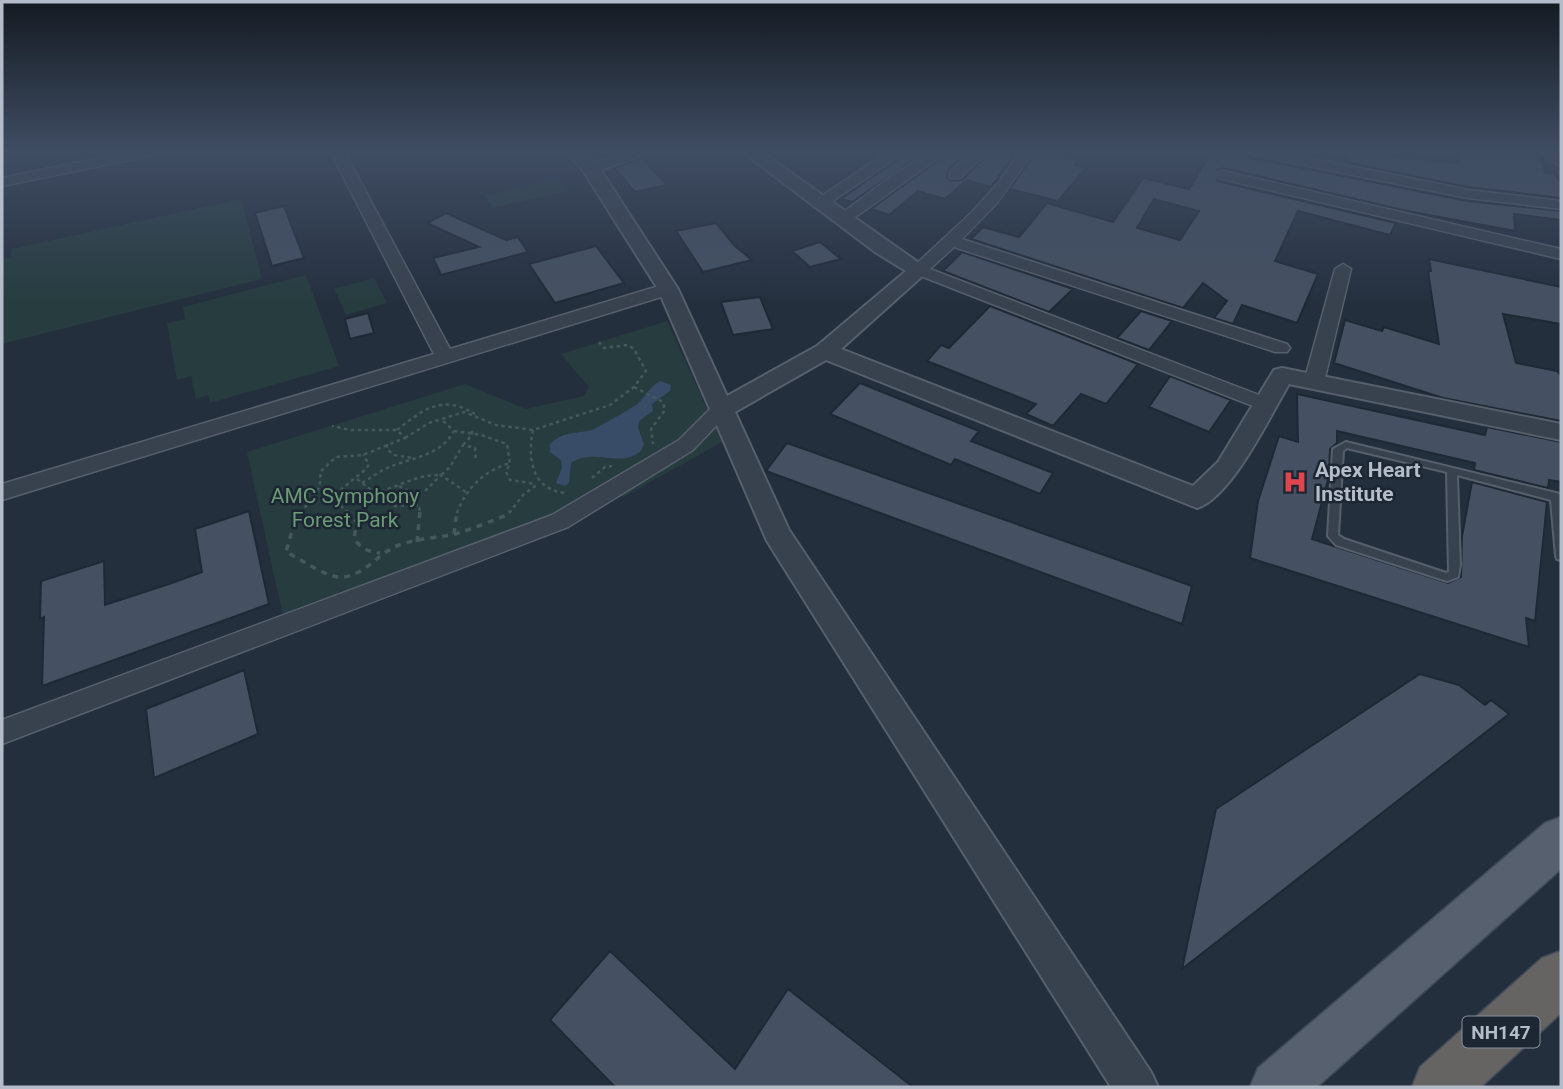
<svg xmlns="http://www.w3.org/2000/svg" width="1563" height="1089" font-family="Roboto,sans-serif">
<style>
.green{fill:#263c3f}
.water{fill:#394c67}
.building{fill:#455162;stroke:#1f2835;stroke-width:2;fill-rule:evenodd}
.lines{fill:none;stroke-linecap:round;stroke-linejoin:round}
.service-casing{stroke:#565f6c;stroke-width:4}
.minor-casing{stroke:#565f6c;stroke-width:3}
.tertiary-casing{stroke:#565f6c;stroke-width:4}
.primary-casing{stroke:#414a57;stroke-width:3}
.trunk-casing{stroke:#434c59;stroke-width:3}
.path-far1{stroke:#44595c;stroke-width:2.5;stroke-dasharray:3.5 3.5;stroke-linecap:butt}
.path{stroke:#44595c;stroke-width:3.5;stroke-dasharray:6 6;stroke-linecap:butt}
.service{fill:#38414e;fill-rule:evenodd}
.minor{fill:#38414e;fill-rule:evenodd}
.tertiary{fill:#38414e;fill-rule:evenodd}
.primary{fill:#56606e;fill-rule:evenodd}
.trunk{fill:#656462;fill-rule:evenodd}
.labels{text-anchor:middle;stroke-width:5;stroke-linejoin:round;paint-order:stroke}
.shield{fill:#1d2633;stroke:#878f9c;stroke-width:2}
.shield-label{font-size:19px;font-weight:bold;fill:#b4bcc9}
.poi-label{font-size:21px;font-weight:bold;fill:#b4bcc9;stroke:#1d2633;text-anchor:start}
.park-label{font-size:21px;fill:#6b9a76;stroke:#1d2633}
</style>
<rect width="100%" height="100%" fill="#242f3e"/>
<path class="green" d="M 557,179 L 566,191 L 492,208 L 485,196 Z
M 241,199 L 262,279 L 2,344 L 2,259 L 11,257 L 12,249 Z
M 306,275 L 339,366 L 210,403 L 208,395 L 196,399 L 191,376 L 177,380 L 167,323 L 185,319 L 183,307 Z
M 374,278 L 387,303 L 346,315 L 334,289 Z
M 667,321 L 722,442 L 627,495 L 283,616 L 247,452 L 465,384 L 526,409 L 584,396 L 589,387 L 561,354 Z"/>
<path class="water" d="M 660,381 L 671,385 L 670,391 L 652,404 L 653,411 L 639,421 L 638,428 L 644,444 L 641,451 C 619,469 595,447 571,463 L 569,483 L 565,486 L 556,483 L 562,468 L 561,460 L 550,452 L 550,444 C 564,431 574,434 592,430 C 597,428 630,409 636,405 C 645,398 650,386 660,381 Z"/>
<path class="building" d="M 909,151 L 926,151 L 852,202 L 841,199 Z
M 951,151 L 969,151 L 948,170 L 947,178 L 950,181 L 962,180 L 991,151 L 1017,151 L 991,187 L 967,180 L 945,199 L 918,191 L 889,215 L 871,209 Z
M 1036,151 L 1060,151 L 1057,155 L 1079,160 L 1075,165 L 1086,168 L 1058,201 L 1010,189 Z
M 1212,151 L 1243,151 L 1252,158 L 1467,201 L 1561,211 L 1561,220 L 1514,214 L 1515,231 L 1402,210 L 1224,168 L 1217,169 L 1217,181 L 1396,223 L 1390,235 L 1298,211 L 1275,261 L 1318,274 L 1297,323 L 1242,305 L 1233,324 L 1214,318 L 1227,301 L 1203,283 L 1183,308 L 971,239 L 983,227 L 1019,237 L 1047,203 L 1113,222 L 1143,178 L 1189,189 ZM 1154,199 L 1199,211 L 1180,240 L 1137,228 Z
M 1345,151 L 1459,163 L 1460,151 L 1536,151 L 1546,173 L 1553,173 L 1561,182 L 1561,198 L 1468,187 L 1350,163 Z
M 642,158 L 667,185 L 635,192 L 614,168 Z
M 284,206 L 304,258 L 272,266 L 255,213 Z
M 446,213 L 506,240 L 518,237 L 528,252 L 441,275 L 433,258 L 479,247 L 427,223 Z
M 716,223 L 735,246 L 752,260 L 703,272 L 676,231 Z
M 820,242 L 841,259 L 810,267 L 792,251 Z
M 596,246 L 624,283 L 555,303 L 529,264 Z
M 962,252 L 1073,289 L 1049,312 L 943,271 Z
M 1429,259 L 1561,287 L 1561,324 L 1503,314 L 1516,363 L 1557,371 L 1561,375 L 1561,421 L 1443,398 L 1334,363 L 1345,320 L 1382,331 L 1384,327 L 1439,344 L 1428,271 L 1431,271 Z
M 760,297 L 773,329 L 733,335 L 721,302 Z
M 990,306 L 1138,364 L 1106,404 L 1081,394 L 1053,426 L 1026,414 L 1036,404 L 927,361 L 941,345 L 949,348 Z
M 1141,311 L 1172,321 L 1149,350 L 1117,338 Z
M 368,313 L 374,333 L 350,339 L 345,319 Z
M 1170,376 L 1231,400 L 1209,432 L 1149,407 Z
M 860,383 L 979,431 L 971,441 L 1053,473 L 1040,494 L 955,459 L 951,465 L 830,414 Z
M 1297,394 L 1485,435 L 1487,427 L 1561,442 L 1561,482 L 1549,480 L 1548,488 L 1474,470 L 1475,463 L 1337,431 L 1337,443 L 1330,449 L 1329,476 L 1312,539 L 1448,583 L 1461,577 L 1462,536 L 1472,482 L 1547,502 L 1535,621 L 1526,618 L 1529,647 L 1250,558 L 1258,501 L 1279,436 L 1298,442 Z
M 787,443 L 1192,586 L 1182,624 L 766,471 Z
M 249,511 L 269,604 L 42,686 L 44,617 L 40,619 L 41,581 L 104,561 L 105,605 L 169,584 L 202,572 L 195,529 Z
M 244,670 L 258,734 L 154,778 L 146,709 Z
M 1420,674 L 1459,685 L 1485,705 L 1491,700 L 1509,714 L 1182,969 L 1216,809 Z
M 610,951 L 735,1069 L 788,989 L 913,1087 L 615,1087 L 550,1020 Z"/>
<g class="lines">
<g class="service-casing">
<path id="service" d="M 1346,442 L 1560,494 L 1561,495 L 1561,560 L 1557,559 L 1556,556 L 1551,500 L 1457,475 L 1460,565 L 1458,577 L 1447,581 L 1336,545 L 1328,536 L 1333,449 ZM 1347,448 L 1447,472 L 1449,572 L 1446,573 L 1344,539 L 1338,535 L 1343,451 Z"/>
</g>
<g class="minor-casing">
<path id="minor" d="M 133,151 L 162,151 L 155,155 L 2,186 L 2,178 Z
M 330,151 L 344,151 L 450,349 L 662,285 L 668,284 L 676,289 L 674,293 L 2,500 L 2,484 L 434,354 Z
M 632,151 L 654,151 L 596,172 L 591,173 L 584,169 L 586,166 Z
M 889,151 L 906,151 L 824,207 L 814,207 L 812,204 L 814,201 Z
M 931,151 L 948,151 L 847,223 L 837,223 L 834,220 L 837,217 L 893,175 Z
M 973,151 L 989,151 L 960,178 L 950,178 L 950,172 Z
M 1020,151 L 1034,151 L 997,203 L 962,239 L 1287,344 L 1290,348 L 1287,352 L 1275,352 L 954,247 L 930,269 L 1272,400 L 1275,404 L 1272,408 L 1258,408 L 913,273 L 911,270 L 913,267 L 972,212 L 999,182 Z
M 1246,151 L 1276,151 L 1468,190 L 1561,201 L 1561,209 L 1468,198 L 1253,155 Z
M 1539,151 L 1555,151 L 1561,156 L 1561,167 Z
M 1223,171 L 1561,249 L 1561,259 L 1218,178 L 1218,172 Z
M 1343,264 L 1351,269 L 1324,382 L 1321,386 L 1307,386 L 1304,382 L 1335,269 Z
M 722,403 L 729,404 L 732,409 L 693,450 L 568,527 L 2,744 L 2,720 L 552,515 L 679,440 L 715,404 Z"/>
</g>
<g class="tertiary-casing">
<path id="tertiary" d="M 566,151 L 584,151 L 600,169 L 678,289 L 727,396 L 817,346 L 906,271 L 875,252 L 741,151 L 760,151 L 929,270 L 841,349 L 1193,486 L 1218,462 L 1274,370 L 1282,368 L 1561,424 L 1561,440 L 1289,384 C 1270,416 1232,497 1197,508 L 826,360 L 735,412 L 789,530 L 1151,1072 L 1158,1087 L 1111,1087 L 767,541 L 658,289 L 584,172 Z"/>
</g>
<g class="primary-casing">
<path id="primary" d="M 1561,817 L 1561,869 L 1317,1087 L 1250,1087 L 1258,1068 L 1545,823 Z"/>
</g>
<g class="trunk-casing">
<path id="trunk" d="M 1561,951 L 1561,1013 L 1481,1087 L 1412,1087 L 1420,1067 L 1542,958 Z"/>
</g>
<path class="path-far1" d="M 634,387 L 663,402 L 665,410 L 651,429 L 653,444
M 397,430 C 424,409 442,394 475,414
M 533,430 C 527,459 532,490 566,493
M 454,431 L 481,435 L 507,444 L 510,463 L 506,472 L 510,480 L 536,484
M 405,438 L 429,423 L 464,412 L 496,425 L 533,430 L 610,405 L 634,387 L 646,371 L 634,349 L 628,345 L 604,348 L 599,342
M 387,444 L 387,449 L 394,455 L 412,458
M 463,445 L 472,435 L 472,431
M 592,478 L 605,467 L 612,466
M 357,479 L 370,489 L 381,491 L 382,499 L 394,506 L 419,505 L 420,513
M 362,483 C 372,477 381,470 392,466 C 415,457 441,455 454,431 L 441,419
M 399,486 L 410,492 L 424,492 L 441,475 L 467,493
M 381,491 C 405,484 416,475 441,475 L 450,467 L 463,445 L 475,448 L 476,461
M 300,513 C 311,500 323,491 320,472 L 336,457 L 363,455 L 405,438 L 397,430 L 351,430 L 332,426
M 348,513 L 340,505 L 337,493 L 366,469 L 369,464 L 363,455
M 457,513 C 466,488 484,471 510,463
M 509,513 L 524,494 L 538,484"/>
<path class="path" d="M 301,511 L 293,527 L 286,552 C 303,560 327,579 344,577 C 366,574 378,553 399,545 C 415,539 434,538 451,535 C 470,530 489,522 507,515 L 510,511
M 346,511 L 357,522 L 354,538 C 360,548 368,552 380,553
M 454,534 L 457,511
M 417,542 L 420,511"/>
<use href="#service" class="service"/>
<use href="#minor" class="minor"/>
<use href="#tertiary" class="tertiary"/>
<use href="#primary" class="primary"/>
<use href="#trunk" class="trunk"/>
</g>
<linearGradient id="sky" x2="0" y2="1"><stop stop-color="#141a22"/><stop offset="0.5" stop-color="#3f4d63"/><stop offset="1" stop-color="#3f4d63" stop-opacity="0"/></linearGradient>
<rect width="1563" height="304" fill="url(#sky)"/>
<defs>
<g id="hospital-bare" transform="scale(1.89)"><path d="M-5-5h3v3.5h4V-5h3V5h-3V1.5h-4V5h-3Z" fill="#e0444e" stroke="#1d2633" stroke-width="2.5" paint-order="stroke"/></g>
</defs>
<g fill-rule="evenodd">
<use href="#hospital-bare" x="1295" y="482"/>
</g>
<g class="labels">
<rect class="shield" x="1462.5" y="1016.5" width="77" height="31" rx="5"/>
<g class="shield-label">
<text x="1501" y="1039">NH147</text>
</g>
<g class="poi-label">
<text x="1315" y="477">Apex Heart<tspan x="1315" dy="24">Institute</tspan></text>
</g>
<g class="park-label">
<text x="345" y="503">AMC Symphony<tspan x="345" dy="24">Forest Park</tspan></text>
</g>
</g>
<rect width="1563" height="1089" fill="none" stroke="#b4bcc9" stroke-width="7"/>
</svg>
